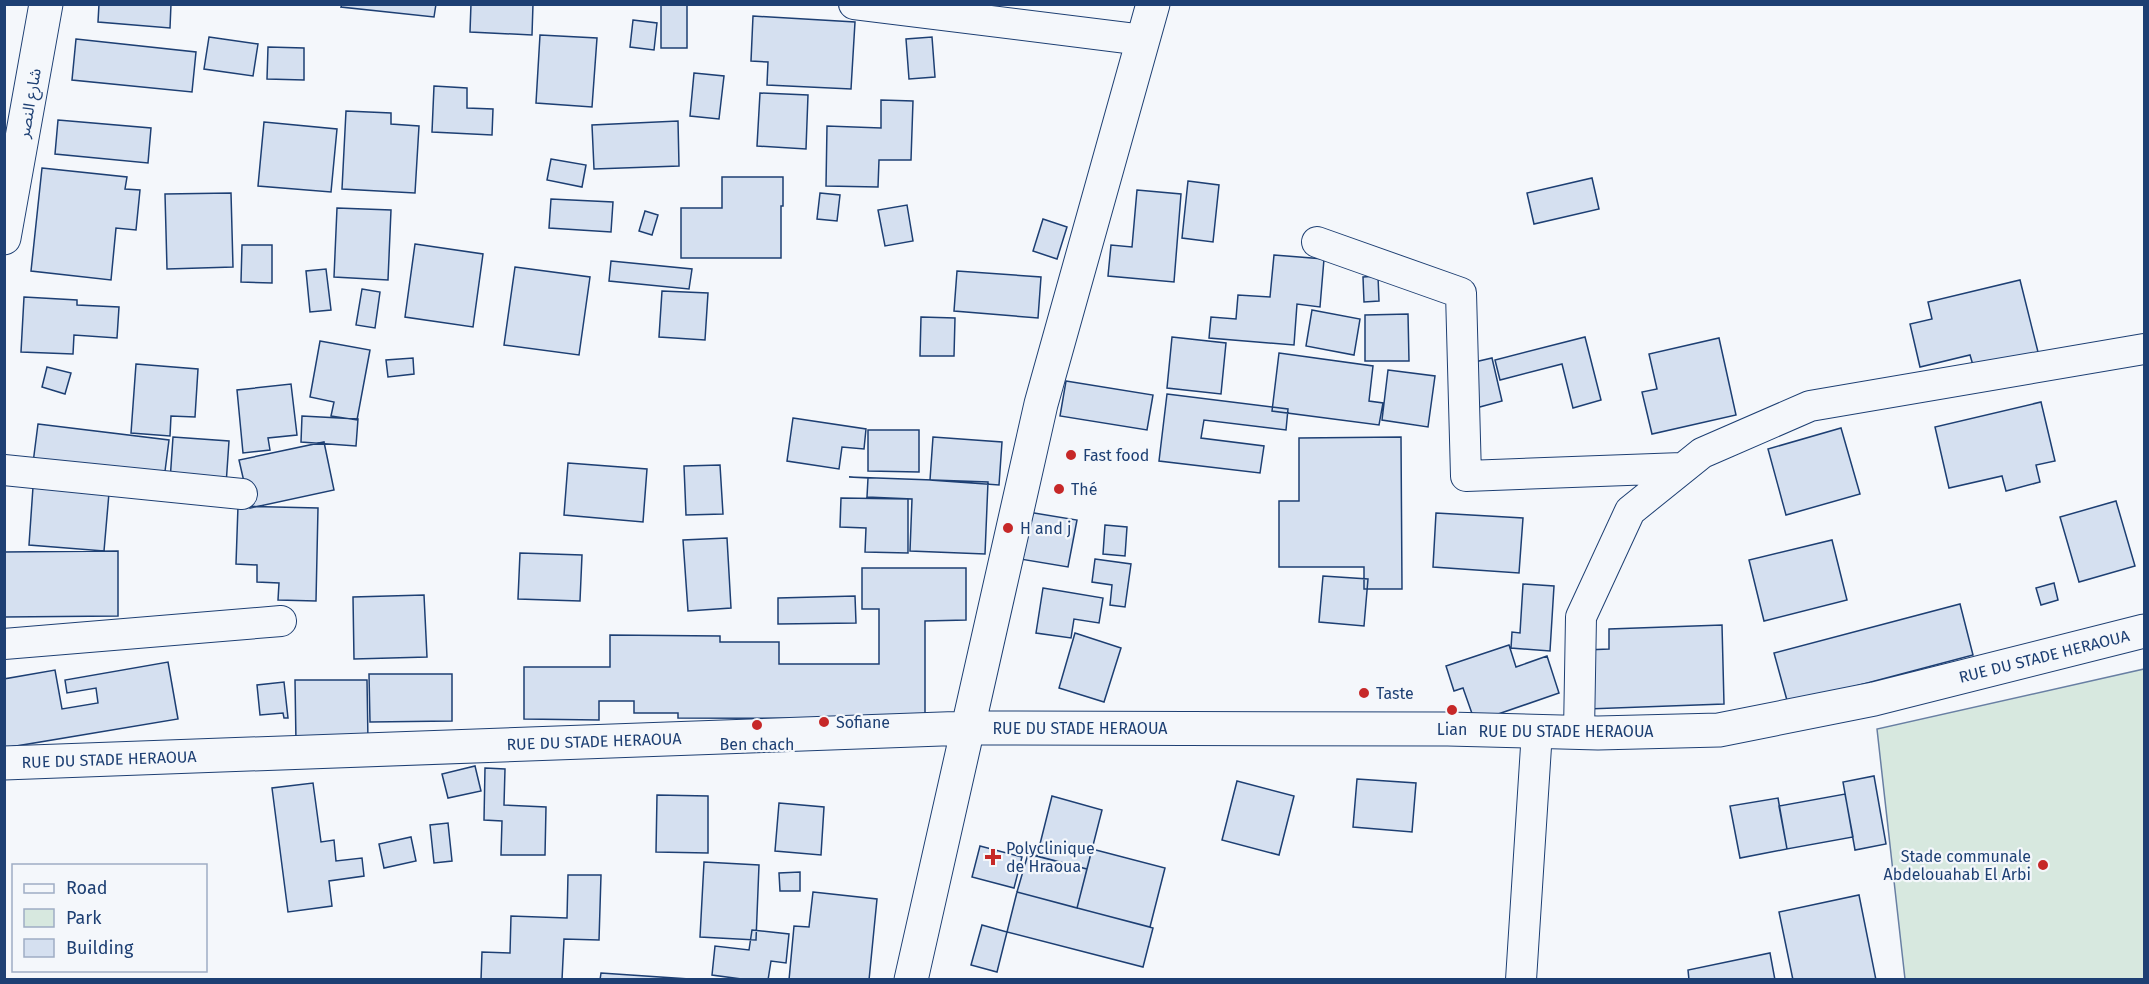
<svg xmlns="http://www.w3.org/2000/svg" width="2149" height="984" font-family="'Fira Sans','Noto Sans Arabic',sans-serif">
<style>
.green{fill:#d7e8df;stroke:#687fa3;stroke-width:1.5}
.building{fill:#d5e0f0;stroke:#1d3f73;stroke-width:1.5}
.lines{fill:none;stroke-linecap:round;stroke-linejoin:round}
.minor-casing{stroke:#1d3f73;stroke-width:32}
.tertiary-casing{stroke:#1d3f73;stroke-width:35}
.primary-casing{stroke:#1d3f73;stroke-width:35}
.minor{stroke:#f4f7fb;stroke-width:30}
.tertiary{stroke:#f4f7fb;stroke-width:33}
.primary{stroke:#f4f7fb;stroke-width:33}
.poi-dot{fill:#c62828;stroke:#f4f7fb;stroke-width:2}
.labels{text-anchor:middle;stroke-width:4.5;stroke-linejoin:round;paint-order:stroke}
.street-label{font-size:16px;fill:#1d3f73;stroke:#f4f7fb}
.poi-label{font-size:16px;fill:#1d3f73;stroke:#f4f7fb;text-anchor:start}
</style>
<rect width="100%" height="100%" fill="#f4f7fb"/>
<path class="green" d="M 2144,669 L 2144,979 L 1905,979 L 1877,729 Z"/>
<path class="building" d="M 99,4 L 171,4 L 170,28 L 98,22 Z
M 342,4 L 436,4 L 434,17 L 341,7 Z
M 471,4 L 533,4 L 532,35 L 470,32 Z
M 661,4 L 687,4 L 687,48 L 661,48 Z
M 753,16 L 855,22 L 851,89 L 767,85 L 768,62 L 751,61 Z
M 633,20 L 657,23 L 654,50 L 630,47 Z
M 540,35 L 597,38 L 592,107 L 536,103 Z
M 209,37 L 258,44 L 253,76 L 204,69 Z
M 932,37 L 935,77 L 909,79 L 906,39 Z
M 76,39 L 196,52 L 192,92 L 72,80 Z
M 268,47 L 304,48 L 304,80 L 267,79 Z
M 694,73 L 724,76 L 719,119 L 690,116 Z
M 434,86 L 467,88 L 467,108 L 493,109 L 492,135 L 432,132 Z
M 760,93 L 808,95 L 806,149 L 757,146 Z
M 881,100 L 913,101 L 911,160 L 879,160 L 878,187 L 826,186 L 827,126 L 881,128 Z
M 346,111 L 391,113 L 391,124 L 419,126 L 415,193 L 342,189 Z
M 58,120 L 151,128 L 148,163 L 55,154 Z
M 678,121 L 679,166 L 594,169 L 592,125 Z
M 264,122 L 337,129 L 331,192 L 258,186 Z
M 551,159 L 586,165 L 582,187 L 547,180 Z
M 42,168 L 127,177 L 125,189 L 140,190 L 136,230 L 116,228 L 111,280 L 31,271 Z
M 722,177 L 783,177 L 783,206 L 781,206 L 781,258 L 681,258 L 681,208 L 722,208 Z
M 1592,178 L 1599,209 L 1534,224 L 1527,193 Z
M 1188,181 L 1219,185 L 1213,242 L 1182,238 Z
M 1137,190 L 1181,194 L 1174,282 L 1108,276 L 1111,245 L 1132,247 Z
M 231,193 L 233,267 L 167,269 L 165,194 Z
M 820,193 L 840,195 L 837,221 L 817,219 Z
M 551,199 L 613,202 L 611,232 L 549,228 Z
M 907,205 L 913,241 L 885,246 L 878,210 Z
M 337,208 L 391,210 L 388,280 L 334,277 Z
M 645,211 L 658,215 L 652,235 L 639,231 Z
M 1043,219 L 1067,227 L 1057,259 L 1033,251 Z
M 415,244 L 483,254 L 473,327 L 405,317 Z
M 242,245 L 272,245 L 272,283 L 241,282 Z
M 1274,255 L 1324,259 L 1320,307 L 1297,304 L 1294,345 L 1209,338 L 1211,317 L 1236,319 L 1238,295 L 1270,297 Z
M 611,261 L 692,269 L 689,289 L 609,281 Z
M 515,267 L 590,277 L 579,355 L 504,345 Z
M 326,269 L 331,310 L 310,312 L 306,271 Z
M 957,271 L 1041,277 L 1038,318 L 954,311 Z
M 1378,276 L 1379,301 L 1364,302 L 1363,277 Z
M 2020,280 L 2039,356 L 1975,372 L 1970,355 L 1920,367 L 1910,324 L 1932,319 L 1928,302 Z
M 362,289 L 380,292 L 375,328 L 356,325 Z
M 662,291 L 708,293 L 705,340 L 659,337 Z
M 24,297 L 77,300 L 77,305 L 119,307 L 117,338 L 74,335 L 73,354 L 21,352 Z
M 1312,310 L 1360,319 L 1354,355 L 1306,346 Z
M 1408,314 L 1409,361 L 1365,361 L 1365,315 Z
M 921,317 L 955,318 L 954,356 L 920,356 Z
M 1172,337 L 1226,343 L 1221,394 L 1167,388 Z
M 1585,337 L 1601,400 L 1573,408 L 1562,364 L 1500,380 L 1495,360 Z
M 1719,338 L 1736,415 L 1652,434 L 1642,392 L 1657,389 L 1649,354 Z
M 320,341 L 370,350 L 357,420 L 331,416 L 334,402 L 310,397 Z
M 1279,353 L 1373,366 L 1369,401 L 1383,403 L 1379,425 L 1272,411 Z
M 413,358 L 414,374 L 388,377 L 386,360 Z
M 1492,358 L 1502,401 L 1476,408 L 1466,364 Z
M 136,364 L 198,369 L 195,417 L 171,416 L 170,436 L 131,433 Z
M 47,367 L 71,373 L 65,394 L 42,387 Z
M 1388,370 L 1435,376 L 1428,427 L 1382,420 Z
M 1066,381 L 1153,395 L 1147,430 L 1060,416 Z
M 291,384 L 297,435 L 268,438 L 270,450 L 243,453 L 237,390 Z
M 1167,394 L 1288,409 L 1286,430 L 1204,420 L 1201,438 L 1264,446 L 1260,473 L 1159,461 Z
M 2041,402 L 2055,461 L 2036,465 L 2040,482 L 2006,491 L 2002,476 L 1949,488 L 1935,427 Z
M 302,416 L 358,419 L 356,446 L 301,442 Z
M 793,418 L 866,429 L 864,449 L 842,447 L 839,469 L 787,461 Z
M 38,424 L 169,440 L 164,479 L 33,463 Z
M 1841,428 L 1860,494 L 1786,515 L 1768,449 Z
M 868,430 L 919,430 L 919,472 L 868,471 Z
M 173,437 L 229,441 L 226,485 L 170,481 Z
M 933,437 L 1002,442 L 999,485 L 930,480 Z
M 1401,437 L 1402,589 L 1364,589 L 1364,567 L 1279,567 L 1279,501 L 1299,501 L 1299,438 Z
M 324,442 L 334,490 L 250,508 L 239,460 Z
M 568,463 L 647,469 L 643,522 L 564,515 Z
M 720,465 L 723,514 L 686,515 L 684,466 Z
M 849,477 L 988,482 L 985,554 L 910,551 L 912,499 L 867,497 L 868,478 Z
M 33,487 L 109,493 L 104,551 L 29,545 Z
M 841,498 L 908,499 L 908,553 L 865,552 L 866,528 L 840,527 Z
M 2116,501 L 2135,566 L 2079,582 L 2060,517 Z
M 238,506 L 318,508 L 316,601 L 278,600 L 279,583 L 257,582 L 257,565 L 236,564 Z
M 1028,512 L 1077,520 L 1068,567 L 1020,559 Z
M 1436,513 L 1523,518 L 1519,573 L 1433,567 Z
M 1105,525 L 1127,527 L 1125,556 L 1103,554 Z
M 727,538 L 731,608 L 688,611 L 683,540 Z
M 1832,540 L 1847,600 L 1764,621 L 1749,560 Z
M 118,551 L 118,616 L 4,617 L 4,552 Z
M 520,553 L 582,555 L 580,601 L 518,599 Z
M 1095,559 L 1131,564 L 1125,607 L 1110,605 L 1112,585 L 1092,582 Z
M 862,568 L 966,568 L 966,620 L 925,621 L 925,719 L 678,718 L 678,713 L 634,713 L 634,701 L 599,701 L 599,720 L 524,719 L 524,667 L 610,667 L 610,635 L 720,636 L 720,642 L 779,642 L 779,664 L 879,664 L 879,609 L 862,609 Z
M 1323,576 L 1368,579 L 1364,626 L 1319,622 Z
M 2054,583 L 2058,600 L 2041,605 L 2036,588 Z
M 1523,584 L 1554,586 L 1550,651 L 1511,648 L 1512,632 L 1520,633 Z
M 1043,588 L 1103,598 L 1099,623 L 1074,619 L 1071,638 L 1036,633 Z
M 424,595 L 427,657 L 354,659 L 353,597 Z
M 855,596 L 856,623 L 778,624 L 778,598 Z
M 1960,604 L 1973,655 L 1788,704 L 1774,653 Z
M 1722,625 L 1724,704 L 1587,709 L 1585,650 L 1609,649 L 1609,629 Z
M 1075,633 L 1121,648 L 1104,702 L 1059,688 Z
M 1509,645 L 1516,667 L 1547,656 L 1559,693 L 1475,722 L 1463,688 L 1454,691 L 1446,666 Z
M 168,662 L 178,719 L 4,748 L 4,679 L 55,670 L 62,709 L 98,703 L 96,688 L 67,693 L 65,680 Z
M 369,674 L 452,674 L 452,721 L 370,722 Z
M 295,680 L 367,680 L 368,742 L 296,742 Z
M 284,682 L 288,718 L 284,718 L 283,713 L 260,715 L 257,685 Z
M 475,766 L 481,791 L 448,798 L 442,774 Z
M 485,768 L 505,769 L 504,805 L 546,807 L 545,855 L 501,855 L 502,821 L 484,820 Z
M 1874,776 L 1886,844 L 1855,850 L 1843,782 Z
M 1357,779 L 1416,783 L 1412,832 L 1353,827 Z
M 1237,781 L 1294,796 L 1279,855 L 1222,840 Z
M 313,783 L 321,842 L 334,840 L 336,861 L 362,858 L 364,876 L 329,881 L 332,906 L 288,912 L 272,788 Z
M 1845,794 L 1853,837 L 1787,849 L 1779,806 Z
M 657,795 L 708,796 L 708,853 L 656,852 Z
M 1052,796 L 1102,810 L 1087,869 L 1037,856 Z
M 1778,798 L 1787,849 L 1740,858 L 1730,806 Z
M 779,803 L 824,807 L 821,855 L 775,851 Z
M 448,823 L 452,861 L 434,863 L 430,825 Z
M 411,837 L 416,861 L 384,868 L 379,844 Z
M 980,846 L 1022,857 L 1014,888 L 972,877 Z
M 1092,849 L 1165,868 L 1150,927 L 1077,908 Z
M 1028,854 L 1087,869 L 1077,908 L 1017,892 Z
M 704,862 L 759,865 L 756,940 L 700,937 Z
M 800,872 L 800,891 L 780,891 L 779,873 Z
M 568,875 L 601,875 L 599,940 L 564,939 L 562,980 L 481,980 L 482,952 L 510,953 L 511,916 L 567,918 Z
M 813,892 L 877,899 L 869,980 L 789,980 L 794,926 L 809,927 Z
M 1017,892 L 1153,928 L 1143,967 L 1007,932 Z
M 1859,895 L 1876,980 L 1793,980 L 1779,912 Z
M 982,925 L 1007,932 L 997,972 L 971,965 Z
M 752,930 L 789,934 L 786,963 L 771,961 L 768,980 L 749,980 L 712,975 L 715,946 L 749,950 Z
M 1770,953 L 1775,980 L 1689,980 L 1688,970 Z
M 601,973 L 689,979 L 689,980 L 600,980 Z"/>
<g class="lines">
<g class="minor-casing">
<path id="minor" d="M 854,4 L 1143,40
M 1317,242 L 1461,293 L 1466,476 L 1682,468
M 4,470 L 242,494
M 4,644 L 281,621
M 1579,732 L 1581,617 L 1630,511 L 1702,453 L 1810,406 L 2144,349
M 1521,980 L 1537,731"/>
</g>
<g class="tertiary-casing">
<path id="tertiary" d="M 4,763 L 969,728 L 1448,729 L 1598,733 L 1719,730 L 1874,699 L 2144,631
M 911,980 L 1041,404 L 1153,4"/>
</g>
<g class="primary-casing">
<path id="primary" d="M 4,238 L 46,4"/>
</g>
<use href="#minor" class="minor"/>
<use href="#tertiary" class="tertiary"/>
<use href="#primary" class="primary"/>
</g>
<g class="poi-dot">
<circle cx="1071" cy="455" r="6"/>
<circle cx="1059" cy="489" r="6"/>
<circle cx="1008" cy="528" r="6"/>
<circle cx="1364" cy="693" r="6"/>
<circle cx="1452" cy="710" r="6"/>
<circle cx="824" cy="722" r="6"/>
<circle cx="757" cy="725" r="6"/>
<path d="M990 848h6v6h6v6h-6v6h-6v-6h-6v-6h6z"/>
<circle cx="2043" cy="865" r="6"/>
</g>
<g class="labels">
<g class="street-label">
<text transform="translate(29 103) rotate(-80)" y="6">شارع النصر</text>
<text transform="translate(2044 656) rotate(-14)" y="6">RUE DU STADE HERAOUA</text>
<text x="1080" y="734">RUE DU STADE HERAOUA</text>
<text x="1566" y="737">RUE DU STADE HERAOUA</text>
<text transform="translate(594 741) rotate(-2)" y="6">RUE DU STADE HERAOUA</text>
<text transform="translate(109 759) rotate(-2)" y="6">RUE DU STADE HERAOUA</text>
</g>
<g class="poi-label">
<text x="1083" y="461">Fast food</text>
<text x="1071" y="495">Thé</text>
<text x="1020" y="534">H and j</text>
<text x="1376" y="699">Taste</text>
<text x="836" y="728">Sofiane</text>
<text x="1452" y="735" text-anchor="middle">Lian</text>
<text x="757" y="750" text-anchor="middle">Ben chach</text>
<text x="1006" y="854">Polyclinique<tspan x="1006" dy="18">de Hraoua</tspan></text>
<text x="2031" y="862" text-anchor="end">Stade communale<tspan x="2031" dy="18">Abdelouahab El Arbi</tspan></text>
</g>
</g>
<rect width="2149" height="984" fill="none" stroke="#1d3f73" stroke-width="12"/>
<rect x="12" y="864" width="195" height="108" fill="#f4f7fb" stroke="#9eadc5" stroke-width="1.5"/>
<rect x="24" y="884" width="30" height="9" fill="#f4f7fb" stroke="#9eadc5" stroke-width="1.5"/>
<text x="66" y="894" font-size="18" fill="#1d3f73">Road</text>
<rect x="24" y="909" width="30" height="18" fill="#d7e8df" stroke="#9eadc5" stroke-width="1.5"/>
<text x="66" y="924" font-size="18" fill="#1d3f73">Park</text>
<rect x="24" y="939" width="30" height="18" fill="#d5e0f0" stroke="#9eadc5" stroke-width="1.5"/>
<text x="66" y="954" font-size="18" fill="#1d3f73">Building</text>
</svg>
